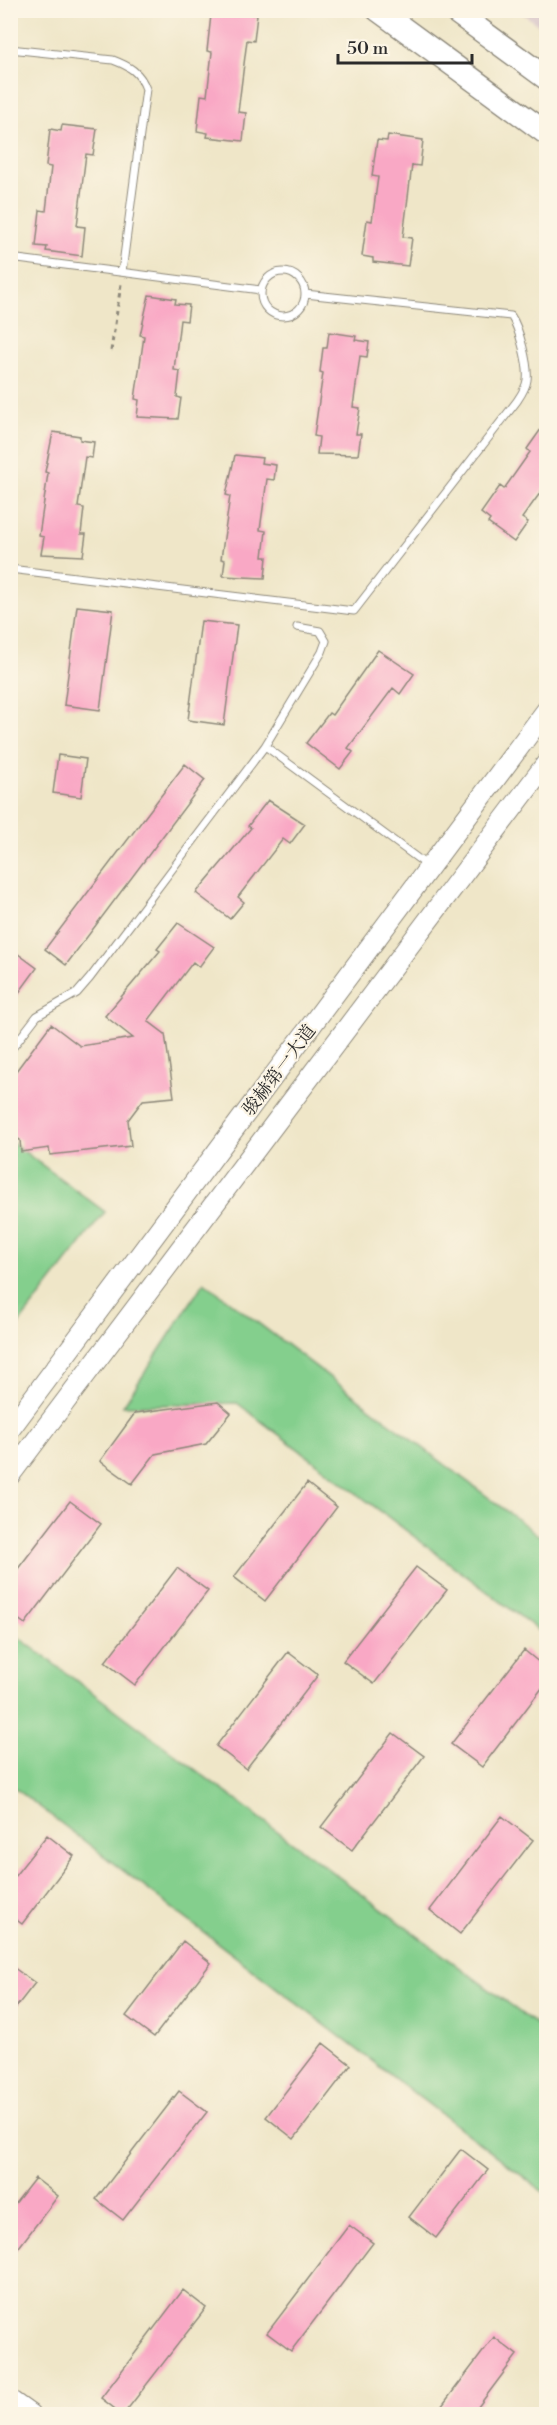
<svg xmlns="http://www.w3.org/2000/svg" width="557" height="2425" font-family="'Libre Bodoni','Noto Serif SC',serif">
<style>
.industrial{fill:#d2bec4}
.green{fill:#84cf8d;stroke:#587d5c;stroke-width:1.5}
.building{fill:#f9a8c5}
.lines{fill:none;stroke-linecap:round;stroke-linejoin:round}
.service-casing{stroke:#8d887a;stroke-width:9}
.tertiary-casing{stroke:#8d887a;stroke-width:20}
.secondary-casing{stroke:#8d887a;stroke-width:22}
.trunk-casing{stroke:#8d887a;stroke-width:25}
.path{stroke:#8d887a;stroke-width:3;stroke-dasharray:4.5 4.5;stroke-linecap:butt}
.service{stroke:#fff;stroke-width:7}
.tertiary{stroke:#fff;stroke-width:18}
.secondary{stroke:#fff;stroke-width:20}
.trunk{stroke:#fff;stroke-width:22}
.labels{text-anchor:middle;stroke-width:4.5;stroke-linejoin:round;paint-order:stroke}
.street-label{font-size:18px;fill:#2b2b2b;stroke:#fcf5e5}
</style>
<rect width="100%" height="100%" fill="#fcf5e5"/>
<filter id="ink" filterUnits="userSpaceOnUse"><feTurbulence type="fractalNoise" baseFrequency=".0167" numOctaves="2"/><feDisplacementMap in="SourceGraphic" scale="12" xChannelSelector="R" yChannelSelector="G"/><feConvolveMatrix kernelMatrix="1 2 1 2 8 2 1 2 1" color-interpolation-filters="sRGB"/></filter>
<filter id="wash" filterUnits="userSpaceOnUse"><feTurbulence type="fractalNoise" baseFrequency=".008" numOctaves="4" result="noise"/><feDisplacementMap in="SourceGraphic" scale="24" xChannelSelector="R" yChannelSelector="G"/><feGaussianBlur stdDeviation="1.35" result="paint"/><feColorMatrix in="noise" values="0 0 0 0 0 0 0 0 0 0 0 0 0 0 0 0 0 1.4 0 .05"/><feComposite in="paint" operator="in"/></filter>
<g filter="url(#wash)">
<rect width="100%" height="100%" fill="#efe6c8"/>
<path class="industrial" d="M 519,11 L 546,11 L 546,31 Z"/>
<path class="green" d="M 10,1141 L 105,1212 L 11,1334 L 10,1334 Z
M 204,1282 L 546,1541 L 546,1636 L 237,1403 L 123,1406 Z
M 10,1631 L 546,2032 L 546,2194 L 11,1785 Z"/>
<g id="blocks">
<path class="building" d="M 223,10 L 257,15 L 254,41 L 247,40 L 238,112 L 246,113 L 243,141 L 207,137 L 208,133 L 197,131 L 201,95 L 207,96 L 212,52 L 207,51 L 211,15 L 222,16 Z
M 62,125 L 97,129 L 93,155 L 86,154 L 77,226 L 85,227 L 82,256 L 46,251 L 47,247 L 36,246 L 40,210 L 46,211 L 51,167 L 46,166 L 50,129 L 61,131 Z
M 388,135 L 423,140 L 420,166 L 412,165 L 403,237 L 412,238 L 408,266 L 373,262 L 373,258 L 362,256 L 367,220 L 372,221 L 378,177 L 372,176 L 377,140 L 387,141 Z
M 149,295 L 176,299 L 175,304 L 189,305 L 187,321 L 180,320 L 174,370 L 180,371 L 177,397 L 181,398 L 178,419 L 137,417 L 139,400 L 135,399 L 144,336 L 140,335 Z
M 329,332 L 356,336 L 355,340 L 369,342 L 367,357 L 360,356 L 353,407 L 360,408 L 356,434 L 361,434 L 358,455 L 317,454 L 319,437 L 314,436 L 323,373 L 320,372 L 323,348 L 327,348 Z
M 546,422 L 546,485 L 522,518 L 528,522 L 514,542 L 488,523 L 490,520 L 481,513 L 500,486 L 504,489 L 530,452 L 527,449 Z
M 53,432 L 80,436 L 80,440 L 94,442 L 92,458 L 85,457 L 78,507 L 84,508 L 81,534 L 86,534 L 83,556 L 41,554 L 44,537 L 39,536 L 48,473 L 45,472 Z
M 235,455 L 262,458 L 261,463 L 276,465 L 274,480 L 267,479 L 260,530 L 266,531 L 263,557 L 267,557 L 265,578 L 223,576 L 225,560 L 221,559 L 230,496 L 226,495 Z
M 77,606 L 113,610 L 100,710 L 64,705 Z
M 201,621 L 237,625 L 224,725 L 188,720 Z
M 378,650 L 414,674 L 400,694 L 393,688 L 348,748 L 353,752 L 340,769 L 306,743 L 329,713 L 332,715 Z
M 58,755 L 86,759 L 81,797 L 53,793 Z
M 185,764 L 205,780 L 66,965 L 45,949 Z
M 268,800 L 305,824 L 290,844 L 283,839 L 238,897 L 244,902 L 230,919 L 196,893 L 251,828 L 248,826 Z
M 178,923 L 214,947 L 199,967 L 193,962 L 148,1021 L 165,1034 L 174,1097 L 143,1100 L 128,1120 L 131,1146 L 50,1155 L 49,1148 L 21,1152 L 20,1140 L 10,1134 L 10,1079 L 51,1024 L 80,1046 L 133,1038 L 105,1016 L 160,951 L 157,949 Z
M 10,948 L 37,968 L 10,1005 Z
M 218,1402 L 231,1413 L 206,1444 L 155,1454 L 132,1484 L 100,1461 L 135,1413 Z
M 307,1483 L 337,1507 L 265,1601 L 234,1577 Z
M 70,1501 L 101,1524 L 25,1624 L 10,1613 L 10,1579 Z
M 416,1567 L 447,1590 L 374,1684 L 343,1661 Z
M 177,1568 L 208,1591 L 135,1685 L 105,1662 Z
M 524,1650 L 546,1668 L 546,1683 L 482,1767 L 451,1744 Z
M 288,1652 L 318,1675 L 246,1769 L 216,1746 Z
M 393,1733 L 424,1756 L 352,1850 L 321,1827 Z
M 502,1816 L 533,1840 L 460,1934 L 430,1910 Z
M 47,1835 L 74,1856 L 22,1924 L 10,1915 L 10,1882 Z
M 183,1941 L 211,1963 L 154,2037 L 126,2016 Z
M 10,1965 L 35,1983 L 10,2015 Z
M 323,2043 L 351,2065 L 294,2139 L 266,2117 Z
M 179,2091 L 207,2112 L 123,2220 L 96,2199 Z
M 461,2149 L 488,2170 L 436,2238 L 409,2217 Z
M 35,2178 L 58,2196 L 10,2259 L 10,2210 Z
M 349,2225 L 373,2243 L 291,2351 L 267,2333 Z
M 183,2290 L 206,2308 L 123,2415 L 101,2398 Z
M 494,2337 L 517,2355 L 472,2415 L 435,2415 Z"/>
</g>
</g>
<g filter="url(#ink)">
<use href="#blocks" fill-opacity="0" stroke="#8d887a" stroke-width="1.5"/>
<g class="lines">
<g class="service-casing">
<path id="service" d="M 10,49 L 113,60 C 129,66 140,72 146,89 L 122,272
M 10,258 L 261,290
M261 294a22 22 0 1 1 44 0a22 22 0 1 1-44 0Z
M 10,569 L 354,611 L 517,401 C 521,395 526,388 527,380 C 529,366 519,327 511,316 L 305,294
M 297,627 L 320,631 L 326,641 L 322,652 L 265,746 L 428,866
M 10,1051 L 37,1016 L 77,993 L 90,978 L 265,746"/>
</g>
<g class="tertiary-casing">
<path id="tertiary" d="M 10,2399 L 31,2414"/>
</g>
<g class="secondary-casing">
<path id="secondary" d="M 10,1429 L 546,711
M 10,1475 L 546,764"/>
</g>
<g class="trunk-casing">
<path id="trunk" d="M 378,10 L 546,133
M 453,10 L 546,78"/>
</g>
<path class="path" d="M 111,351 L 121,284"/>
<use href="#service" class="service"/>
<use href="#tertiary" class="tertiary"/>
<use href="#secondary" class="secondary"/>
<use href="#trunk" class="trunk"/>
</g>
</g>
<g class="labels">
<g class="street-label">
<text transform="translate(279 1070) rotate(-53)" y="6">骏赫第一大道</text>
</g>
</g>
<rect width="557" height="2425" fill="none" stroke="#fcf5e5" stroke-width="36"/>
<path d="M338 54v9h134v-9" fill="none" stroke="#2b2b2b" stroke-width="3"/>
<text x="347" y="54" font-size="18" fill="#2b2b2b" stroke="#fcf5e5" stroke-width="4.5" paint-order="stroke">50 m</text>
</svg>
